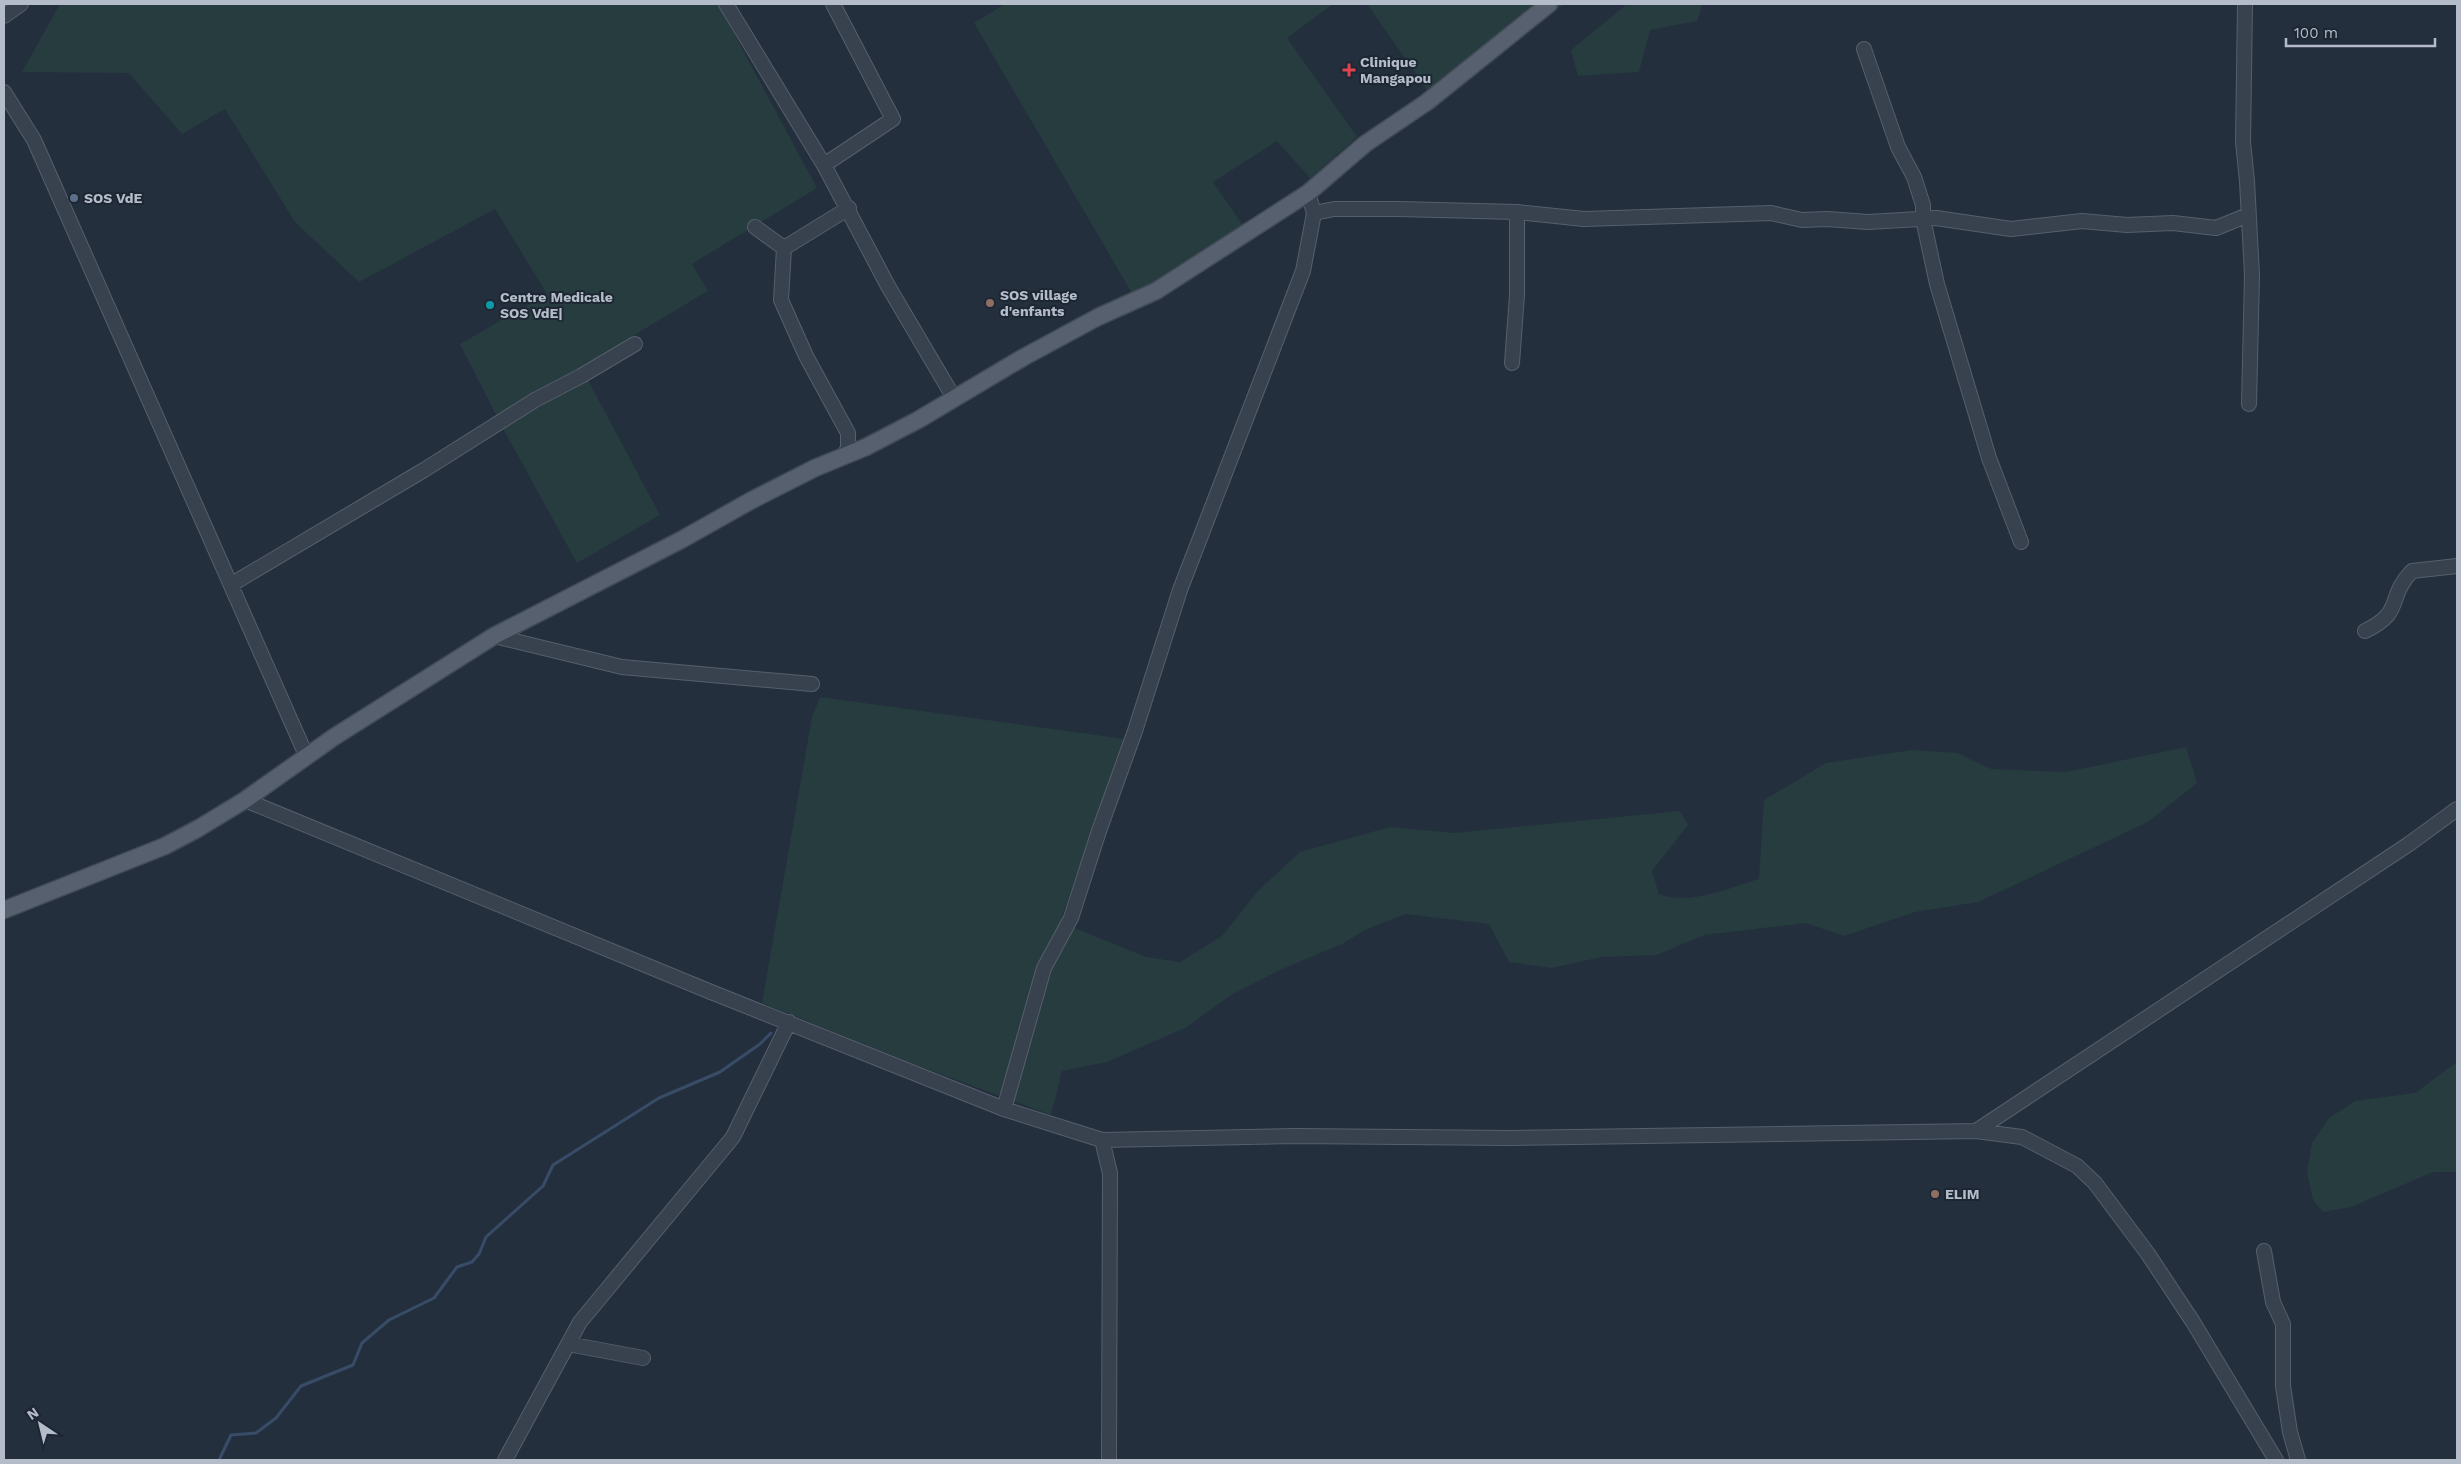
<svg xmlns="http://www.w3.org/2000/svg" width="2461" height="1464" font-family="'Work Sans',sans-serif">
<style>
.grass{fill:#263c3f}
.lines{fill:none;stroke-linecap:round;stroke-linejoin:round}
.stream{stroke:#394c67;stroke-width:3}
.minor-casing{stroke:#565f6c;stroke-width:16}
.major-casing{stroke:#414a57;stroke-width:19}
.minor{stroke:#38414e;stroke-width:14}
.major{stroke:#56606e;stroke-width:16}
.health-dot{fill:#e0444e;stroke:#1d2633;stroke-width:2}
.service-dot{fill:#5c6f8a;stroke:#1d2633;stroke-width:2}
.education-dot{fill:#8d6e63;stroke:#1d2633;stroke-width:2}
.culture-dot{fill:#0f9aa8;stroke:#1d2633;stroke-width:2}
.labels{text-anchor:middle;stroke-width:4;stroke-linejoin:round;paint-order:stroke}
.poi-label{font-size:14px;font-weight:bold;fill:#b4bcc9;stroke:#1d2633;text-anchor:start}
</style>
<rect width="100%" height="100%" fill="#242f3e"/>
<path class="grass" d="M 60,4 L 718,4 L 817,188 L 692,264 L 708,291 L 581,367 L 660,515 L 577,563 L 500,423 L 460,344 L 547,294 L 495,209 L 359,282 L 295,222 L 225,109 L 182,134 L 129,73 L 22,72 Z
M 1005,4 L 1333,4 L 1287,38 L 1357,137 L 1310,178 L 1277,141 L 1213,182 L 1251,237 L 1136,300 L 974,23 Z
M 1367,4 L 1564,4 L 1437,104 Z
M 1627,4 L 1703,4 L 1697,21 L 1650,30 L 1639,72 L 1578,76 L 1571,50 Z
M 820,697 L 1125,739 L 1060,922 L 1146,957 L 1180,962 L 1222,936 L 1258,891 L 1300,852 L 1390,827 L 1454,833 L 1680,811 L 1688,825 L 1652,871 L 1659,894 C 1689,906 1729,888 1759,879 L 1764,800 L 1826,763 L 1912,750 L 1957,753 L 1991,769 L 2066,772 L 2186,747 L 2197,783 L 2148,822 L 1978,902 L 1915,912 L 1844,936 L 1806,923 L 1704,935 L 1657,955 L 1602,957 L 1551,968 L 1509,962 L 1489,924 L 1406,914 L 1369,928 L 1342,944 L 1282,969 L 1231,995 L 1185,1028 L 1107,1062 L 1062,1071 L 1051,1115 L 903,1060 L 762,1003 L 812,717 Z
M 2457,1062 L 2457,1172 L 2433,1172 L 2351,1207 L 2323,1212 L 2313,1200 L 2307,1172 L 2312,1143 L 2329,1118 L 2355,1101 L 2415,1093 Z"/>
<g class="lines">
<path class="stream" d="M 219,1460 L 231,1435 L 256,1433 L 276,1418 L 301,1386 L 353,1365 L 362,1343 L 389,1320 L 434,1298 L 457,1267 L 472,1262 L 479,1254 L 486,1237 L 543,1186 L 553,1165 L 659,1098 L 720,1072 L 760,1044 L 771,1033"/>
<g class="minor-casing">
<path id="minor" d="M 726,4 L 824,165 L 888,286 L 954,398
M 2245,4 L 2243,142 L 2247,181 L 2252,275 L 2249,404
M 4,16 L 21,4
M 1864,49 L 1898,147 L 1914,177 L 1923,205 L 1923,219 L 1937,284 L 1989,458 L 2021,542
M 4,92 L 34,140 L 306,755
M 824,165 L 893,119 L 833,4
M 1314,213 L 1334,209 L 1398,209 L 1517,212 L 1584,219 L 1771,213 L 1802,220 L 1827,219 L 1868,222 L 1936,218 L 2011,229 L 2082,221 L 2127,225 L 2173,223 L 2216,228 L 2248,215
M 755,227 L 784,248
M 1512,363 L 1517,295 L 1517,212
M 842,458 L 848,448 L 848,433 L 806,356 L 781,300 L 784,248 L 849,208
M 232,584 L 424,470 L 535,400 L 581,376 L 635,344
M 2365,631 C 2405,612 2386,598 2412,571 L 2457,566
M 494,636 L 622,667 L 812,684
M 245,800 L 711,992 L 1004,1109 L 1102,1140 L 1295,1136 L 1510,1138 L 1976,1131 L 2022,1137 L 2077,1166 L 2095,1183 L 2148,1254 L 2193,1322 L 2276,1460
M 1004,1109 L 1044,968 L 1071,918 L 1099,831 L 1135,731 L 1180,590 L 1303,271 L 1314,213 L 1308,193
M 1976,1131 L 2409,844 L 2457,809
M 1102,1140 L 1110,1173 L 1109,1460
M 2264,1251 L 2273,1302 L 2283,1324 L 2283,1386 L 2290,1432 L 2298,1460
M 568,1344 L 643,1358
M 505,1460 L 580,1322 L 733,1137 L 789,1022"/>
</g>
<g class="major-casing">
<path id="major" d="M 4,910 L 165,846 L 199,828 L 245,800 L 334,737 L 494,636 L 681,540 L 752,500 L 815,468 L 866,447 L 918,420 L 1024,357 L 1098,317 L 1156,291 L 1308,193 L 1365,144 L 1427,102 L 1549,4"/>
</g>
<use href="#minor" class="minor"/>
<use href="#major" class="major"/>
</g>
<path class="health-dot" d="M1346.5 62.5h5v5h5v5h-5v5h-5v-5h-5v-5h5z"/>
<circle class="service-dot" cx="74" cy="198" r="5"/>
<g class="education-dot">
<circle cx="990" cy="303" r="5"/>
<circle cx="1935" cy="1194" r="5"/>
</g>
<circle class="culture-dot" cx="490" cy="305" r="5"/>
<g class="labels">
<g class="poi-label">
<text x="1360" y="67">Clinique<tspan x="1360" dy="16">Mangapou</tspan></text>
<text x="84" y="203">SOS VdE</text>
<text x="1000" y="300">SOS village<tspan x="1000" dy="16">d'enfants</tspan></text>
<text x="500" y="302">Centre Medicale<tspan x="500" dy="16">SOS VdE|</tspan></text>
<text x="1945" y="1199">ELIM</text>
</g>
</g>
<rect width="2461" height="1464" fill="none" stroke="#b4bcc9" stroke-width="10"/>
<g transform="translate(40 1424) rotate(325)" stroke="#1d2633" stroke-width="4" paint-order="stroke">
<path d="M0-4L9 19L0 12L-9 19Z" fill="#b4bcc9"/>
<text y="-8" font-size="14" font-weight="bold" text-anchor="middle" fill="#b4bcc9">N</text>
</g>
<path d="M2286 38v8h149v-8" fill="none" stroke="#b4bcc9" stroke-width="2.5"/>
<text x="2294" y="38" font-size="15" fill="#b4bcc9" stroke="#1d2633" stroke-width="4" paint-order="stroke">100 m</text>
</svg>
